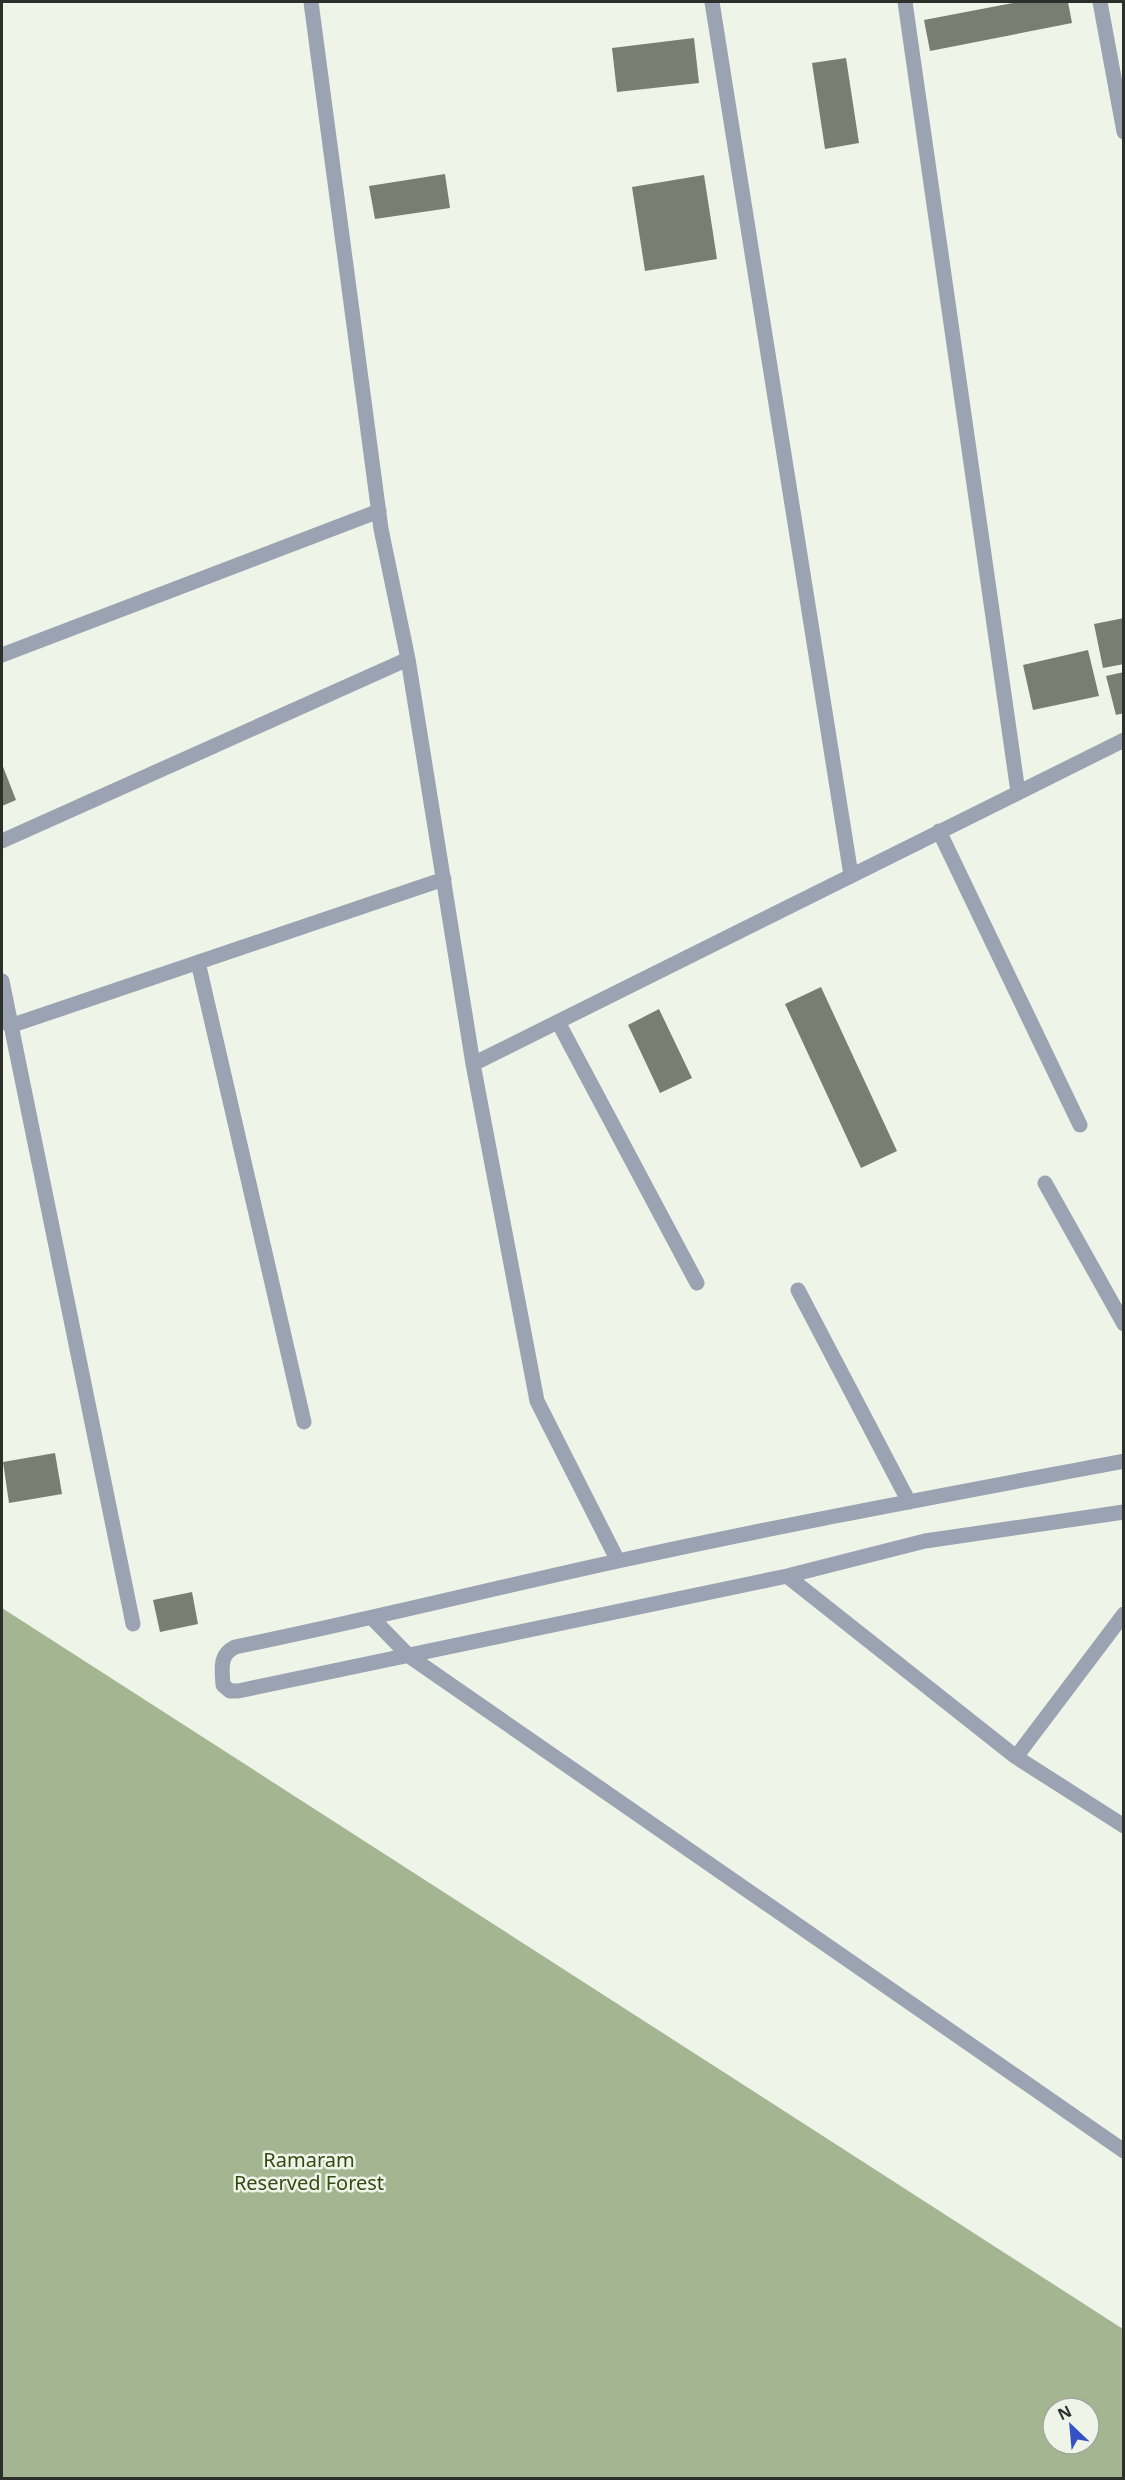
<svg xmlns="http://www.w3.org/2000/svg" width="1125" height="2480" font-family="'Noto Sans',sans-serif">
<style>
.forest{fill:#a4b691;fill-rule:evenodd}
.building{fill:#797e73}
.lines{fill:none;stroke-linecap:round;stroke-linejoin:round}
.minor{stroke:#9ba2b2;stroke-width:15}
.labels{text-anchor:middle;stroke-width:5;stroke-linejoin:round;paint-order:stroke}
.park-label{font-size:20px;fill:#344a13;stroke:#eef4e8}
</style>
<rect width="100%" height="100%" fill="#eef4e8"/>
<path class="forest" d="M 2,1608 L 1123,2329 L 1123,2478 L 2,2478 ZM 1053,2408 L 1089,2408 L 1089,2444 L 1053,2444 Z"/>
<path class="building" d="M 1018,2 L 1068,2 L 1072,23 L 930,51 L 924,20 Z
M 694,38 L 699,83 L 617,92 L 612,48 Z
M 846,58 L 859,143 L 825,149 L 812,63 Z
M 445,174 L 450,208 L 375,219 L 369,186 Z
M 704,175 L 717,259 L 645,271 L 632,187 Z
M 1124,618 L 1124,664 L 1103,668 L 1094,624 Z
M 1088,650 L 1099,696 L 1033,710 L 1023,665 Z
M 1124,672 L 1124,713 L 1116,715 L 1106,676 Z
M 2,764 L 16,800 L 2,806 Z
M 821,987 L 897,1151 L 861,1168 L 785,1004 Z
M 659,1009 L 692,1078 L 660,1093 L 628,1025 Z
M 55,1453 L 62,1494 L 9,1503 L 3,1462 Z
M 192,1592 L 198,1624 L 160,1632 L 153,1600 Z"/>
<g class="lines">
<path class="minor" d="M 311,2 L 381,529 L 408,659 L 473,1064 L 537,1401 L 618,1561
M 712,2 L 851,875
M 905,2 L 1018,792
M 1100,2 L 1124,132
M 2,655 L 379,511
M 939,831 L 1080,1125
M 2,841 L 408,659
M 198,962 L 304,1422
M 2,981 L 133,1624
M 558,1022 L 697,1283
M 10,1026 L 444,879
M 473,1064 L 1124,740
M 1045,1183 L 1124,1324
M 798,1290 L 909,1502
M 1124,1461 C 955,1493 786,1524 618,1561 C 490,1589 363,1621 235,1647 C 219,1655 222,1668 223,1685 L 230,1691 L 238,1691 L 787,1576 L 925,1541 L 1124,1512
M 787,1576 L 1016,1757 L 1124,1826
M 373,1619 L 409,1656 L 1124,2151
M 1016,1757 L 1124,1614"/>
</g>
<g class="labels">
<g class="park-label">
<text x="309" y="2167">Ramaram<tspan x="309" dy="23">Reserved Forest</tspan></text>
</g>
</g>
<rect width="1125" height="2480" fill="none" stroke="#2d2f2b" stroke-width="6"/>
<g transform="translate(1071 2426) rotate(334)"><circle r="28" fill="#eef4e8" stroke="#a1a59c" stroke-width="1.5"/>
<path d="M0-4.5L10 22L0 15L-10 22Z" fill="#3552c4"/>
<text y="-9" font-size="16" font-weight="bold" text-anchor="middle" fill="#2d2f2b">N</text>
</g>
</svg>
